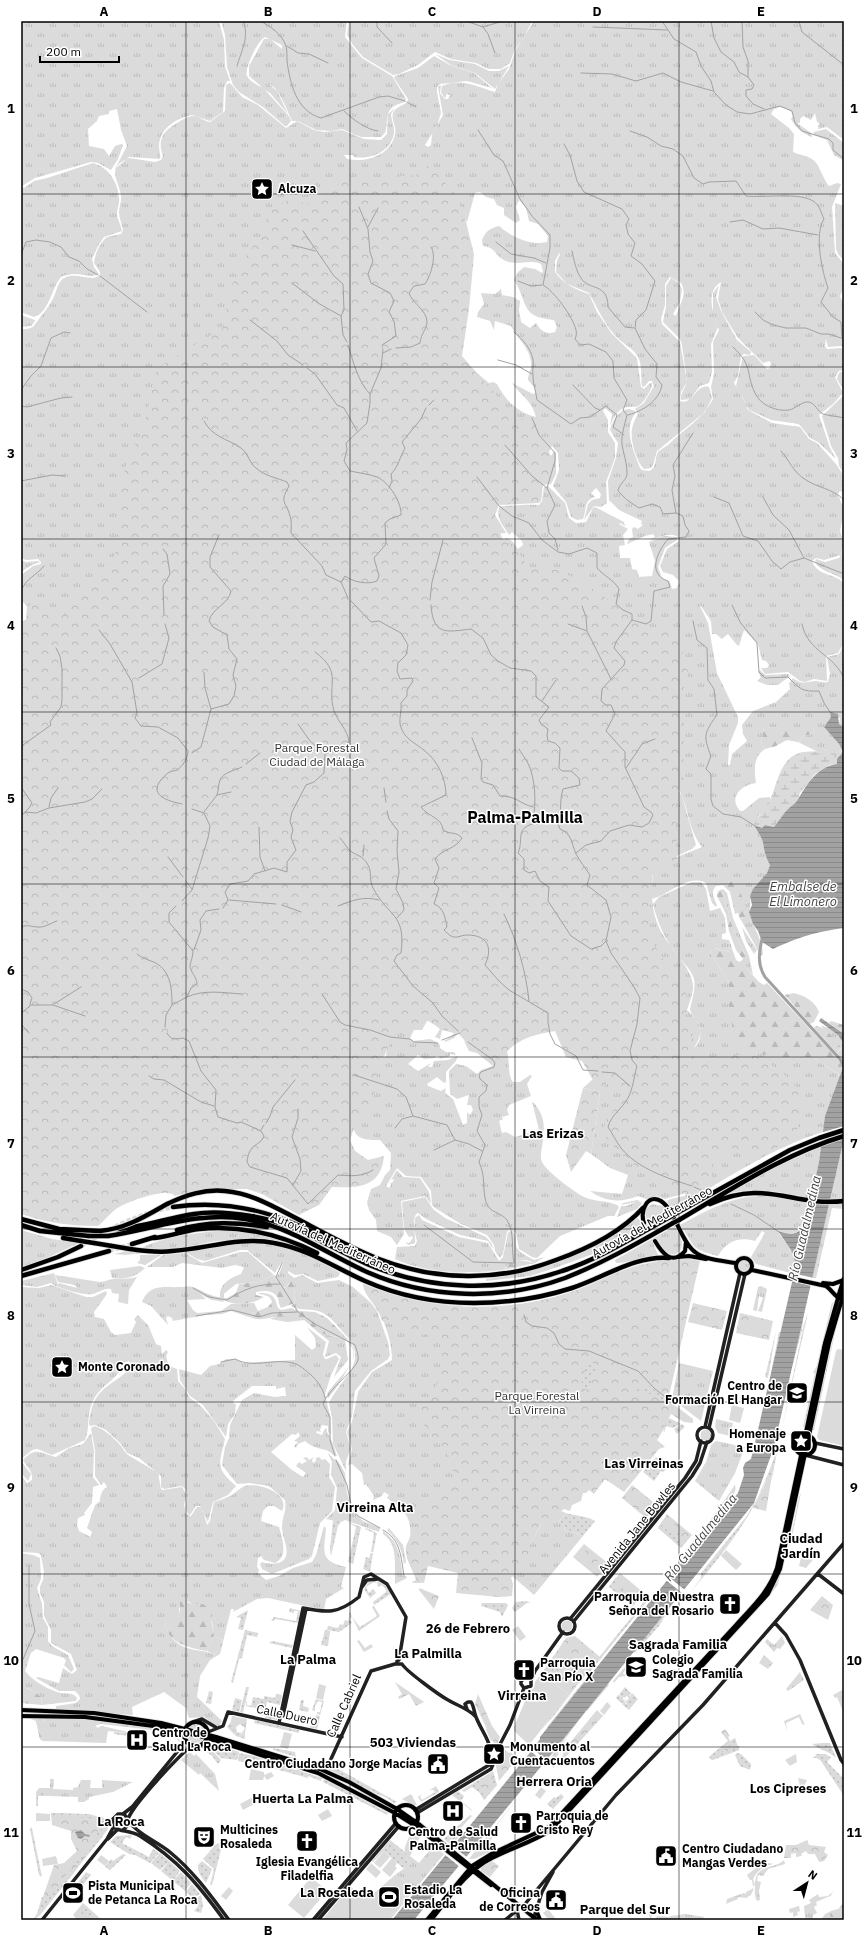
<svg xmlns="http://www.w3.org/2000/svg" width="865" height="1941" font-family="'IBM Plex Sans',sans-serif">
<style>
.grass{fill:url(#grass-tufts);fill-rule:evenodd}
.forest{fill:url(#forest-firs)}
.wetland{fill:url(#wetland-marsh)}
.park{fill:url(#park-crowns)}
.garden{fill:url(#garden-dots)}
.pitch{fill:#dbdbdb}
.water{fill:url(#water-rules)}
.pier{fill:#fff}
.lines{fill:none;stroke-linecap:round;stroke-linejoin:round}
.stream{stroke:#a2a2a2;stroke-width:1}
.canal{stroke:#a2a2a2;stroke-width:3}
.primary-tunnel{stroke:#d9d9d9;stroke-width:4;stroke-dasharray:4 2;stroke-linecap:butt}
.highway-tunnel{stroke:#d9d9d9;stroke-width:4.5;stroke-dasharray:4.5 2;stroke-linecap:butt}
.primary-casing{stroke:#dbdbdb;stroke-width:5.5}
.highway-casing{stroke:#dbdbdb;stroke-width:6}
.secondary{stroke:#212121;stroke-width:3.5}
.primary{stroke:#000;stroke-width:4}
.highway{stroke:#000;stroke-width:4.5}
.highway-bridge-casing{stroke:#dbdbdb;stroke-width:6;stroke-linecap:butt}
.highway-bridge{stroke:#000;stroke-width:4.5}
.grid{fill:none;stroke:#000;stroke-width:1;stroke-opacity:0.55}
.labels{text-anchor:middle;stroke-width:3;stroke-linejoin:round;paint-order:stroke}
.poi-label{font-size:12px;font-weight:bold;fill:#000;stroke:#fff;text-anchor:start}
.park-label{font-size:12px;fill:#323232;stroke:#fff}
.street-label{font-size:12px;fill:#000;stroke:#fff}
.water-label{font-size:13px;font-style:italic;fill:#434343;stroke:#fff}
.neighbourhood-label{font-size:13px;font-weight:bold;fill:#000;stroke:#fff}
.district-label{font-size:16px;font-weight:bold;fill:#000;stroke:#fff}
.neatline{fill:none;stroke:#000;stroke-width:1.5}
.grid-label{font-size:13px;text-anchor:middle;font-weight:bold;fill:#000}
</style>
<defs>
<pattern id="grass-tufts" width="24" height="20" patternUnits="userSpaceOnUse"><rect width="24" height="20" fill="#dbdbdb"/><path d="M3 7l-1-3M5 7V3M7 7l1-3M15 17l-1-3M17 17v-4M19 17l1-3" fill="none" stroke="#bababa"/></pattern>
<pattern id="forest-firs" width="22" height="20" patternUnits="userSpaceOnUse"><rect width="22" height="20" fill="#dbdbdb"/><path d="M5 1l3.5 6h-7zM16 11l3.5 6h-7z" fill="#bababa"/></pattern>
<pattern id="wetland-marsh" width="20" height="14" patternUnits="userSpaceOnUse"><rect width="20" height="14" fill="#dbdbdb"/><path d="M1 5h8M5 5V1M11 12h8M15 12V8" fill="none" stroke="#bababa"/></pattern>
<pattern id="park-crowns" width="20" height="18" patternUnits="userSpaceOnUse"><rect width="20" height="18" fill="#dbdbdb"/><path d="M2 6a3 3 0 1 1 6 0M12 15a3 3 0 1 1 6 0" fill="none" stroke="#bababa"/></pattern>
<pattern id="garden-dots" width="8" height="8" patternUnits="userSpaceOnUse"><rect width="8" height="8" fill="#dbdbdb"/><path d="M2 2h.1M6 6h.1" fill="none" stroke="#bababa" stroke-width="1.8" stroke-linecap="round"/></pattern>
<pattern id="water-rules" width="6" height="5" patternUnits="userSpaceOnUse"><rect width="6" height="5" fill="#a2a2a2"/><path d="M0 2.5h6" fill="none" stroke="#8a8a8a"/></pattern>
</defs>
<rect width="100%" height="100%" fill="#fff"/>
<path class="grass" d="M 21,21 L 219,21 L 224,40 L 225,66 L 230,81 L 227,81 L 224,88 L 223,112 L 210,121 L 192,115 C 175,119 160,128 159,146 C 159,151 161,155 160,159 L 129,157 L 115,169 L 127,146 L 121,130 L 117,109 L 109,111 L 109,114 L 99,116 L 97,121 L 88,129 L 89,146 L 104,149 L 109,156 L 115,146 L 121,144 L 123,145 L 118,159 L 111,170 L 98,163 L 91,162 L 35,178 L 22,186 L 24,188 L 34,181 L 47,178 L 93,163 C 108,167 118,182 119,198 C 120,203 117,208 117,213 C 117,219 121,225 122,231 L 104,237 L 98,246 L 92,259 L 94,267 L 99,274 C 88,280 78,269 61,277 C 51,288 50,312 34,317 L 21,312 Z
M 221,21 L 347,21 L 345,37 L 352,46 L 362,58 L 392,76 L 406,99 L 405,102 C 382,108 390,116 385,133 L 381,137 L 361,137 L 342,129 L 331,131 L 316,130 L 298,121 L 292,121 C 288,112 278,86 269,84 L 277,91 L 288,114 L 270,93 L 265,90 L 289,116 L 291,121 L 287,126 L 285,126 L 263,107 L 239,92 L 233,85 L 227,67 L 225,35 ZM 265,37 L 282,45 L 282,49 L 270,39 L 264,39 L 249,66 L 249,76 L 263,88 C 258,85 250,82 247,76 C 244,69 258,40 265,37 Z
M 349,21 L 532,21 L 524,37 L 515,49 L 510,63 L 501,69 L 488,69 L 476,63 L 451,59 L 435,52 L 418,65 L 399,74 L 393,75 L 363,57 L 353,45 L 347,35 Z
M 534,21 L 844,21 L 844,140 L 827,127 L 818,129 L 819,123 L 817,122 L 815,113 L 811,120 L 803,116 L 800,119 L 800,123 L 797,123 L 811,133 L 812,137 C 802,133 796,128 791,119 L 793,116 L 791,111 L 780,107 L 774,109 L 771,114 L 789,128 L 794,134 L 793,152 C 799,155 806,155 812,159 C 820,164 822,178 829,186 L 837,183 L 841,184 L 832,207 L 835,253 L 844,264 L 844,288 L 840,296 L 844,305 L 844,348 L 841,346 L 828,347 L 826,339 L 825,346 L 827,349 L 841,348 L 844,351 L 844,370 L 839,371 L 835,377 L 843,393 L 833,404 L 819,415 L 830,448 L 836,459 L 818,442 L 810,438 L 799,424 L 771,420 L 749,410 L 736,386 L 743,356 L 754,355 L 767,369 L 770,368 L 771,363 L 769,361 L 763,363 L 738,338 L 722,312 L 718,299 L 721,282 C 705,292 713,313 718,327 L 711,344 L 712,372 L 709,383 L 700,386 L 690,399 L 681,400 C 680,393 686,388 687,381 L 682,345 L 680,339 L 663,322 L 666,307 L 666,286 L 671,278 L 678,282 L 682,289 L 680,302 L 673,314 L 676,316 C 679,306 688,294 681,283 L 670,277 L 665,284 L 665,305 L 661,319 L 662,324 L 680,342 L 687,382 L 681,392 L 680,401 C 693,406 696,383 709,387 L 712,398 L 705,412 L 657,451 L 653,465 L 651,468 L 644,469 C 636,461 630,440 632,429 C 633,423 635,419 638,414 L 635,409 L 644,403 L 654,386 L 652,381 L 649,381 L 645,386 L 642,387 C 641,378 642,367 639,359 C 635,348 620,343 613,333 C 603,321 597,307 589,293 L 567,284 L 556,272 L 557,261 L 560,254 L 559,253 L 555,261 L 555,272 C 566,286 573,288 589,294 L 597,312 L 612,334 L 637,358 L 641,387 L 644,389 L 650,383 L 652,383 L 652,386 C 650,392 643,404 638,406 C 635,408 632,406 628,407 C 619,407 613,418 610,426 L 612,414 L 605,408 L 603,411 L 608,420 L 608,432 L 615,443 L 615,458 L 606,482 L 607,503 L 601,507 L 594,506 L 584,520 L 588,504 L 592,500 L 600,498 L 601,494 L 596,488 L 591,493 L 595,497 C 583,501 587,509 583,519 L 577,520 L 571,517 L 566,502 L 553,486 L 559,470 L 558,453 L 552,446 L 549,452 L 551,456 L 554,451 L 556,453 L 556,474 L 551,484 L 543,485 L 541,501 L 539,503 L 499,505 L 495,515 L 506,533 L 494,534 L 477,373 L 489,383 L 493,382 L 497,384 C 506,401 517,412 536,417 C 532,400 520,395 512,383 L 533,394 L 535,393 L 535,388 L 528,380 C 528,374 532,369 531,362 C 529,346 517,339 511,326 L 495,321 L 494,330 L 490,321 L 477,317 L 478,312 L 484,304 L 481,293 L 495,294 L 501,289 L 502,295 L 513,297 L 520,301 L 519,310 L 521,322 L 530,328 L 536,323 C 541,331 546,335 555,332 L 557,327 L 554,320 C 519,317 529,303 514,280 L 517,273 L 524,267 L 535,269 L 542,273 L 543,271 L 541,264 C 529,259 518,266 506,261 C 496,258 495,246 483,246 L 482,240 C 485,232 490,228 499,226 C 512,237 530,246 547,242 L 548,236 L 538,224 L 529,221 L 526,208 L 519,200 L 516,207 L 520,220 L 516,223 L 504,215 L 504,208 L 497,205 L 494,199 L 486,197 L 480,192 L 475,193 L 467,222 L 464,218 L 79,618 L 26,620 L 27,606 L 21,600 L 21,575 L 33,566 L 41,564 L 41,562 L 38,559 L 26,560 L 21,558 L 21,329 L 27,329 L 33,327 C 40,317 51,305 55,294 C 57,288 59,281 64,278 C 76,271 92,283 100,275 L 100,272 L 94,263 C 95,253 100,243 107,237 L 121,234 L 123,230 C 122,224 119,218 119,212 C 119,206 122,201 121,196 C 119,180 105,168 129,158 L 155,162 L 161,160 L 163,156 C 157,140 163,131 177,123 C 182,120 187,117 192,116 C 199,116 204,121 210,122 L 225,111 L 226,85 L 230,83 L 242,97 L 258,105 L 286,128 L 297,121 L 314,130 L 324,132 L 342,130 L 364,139 L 381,140 L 387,134 L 388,114 L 395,108 L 391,114 C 391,120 395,127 394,133 C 391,152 370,160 354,157 L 353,155 L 344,155 L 347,159 C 365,163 391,156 395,134 C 397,127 391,120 393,113 C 396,106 404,106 408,101 L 408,99 L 394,78 L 395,76 L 418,68 L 434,56 L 450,65 L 474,73 L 492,88 L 467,81 L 440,84 L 437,87 L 437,92 L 441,113 L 437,126 L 425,145 L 428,147 L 431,145 L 432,134 L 443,115 L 438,87 L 441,85 L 440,93 L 445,99 L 448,99 L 450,95 L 446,94 L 446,98 L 444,97 L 441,92 L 442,86 C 460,77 478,87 495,92 L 498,84 L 509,69 L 516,49 Z
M 435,54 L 450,60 L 475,64 L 489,71 L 499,71 L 509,66 L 495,89 L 475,73 L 451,65 Z
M 826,129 L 844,143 L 844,161 L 834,155 L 827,140 L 813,135 L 814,132 Z
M 835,203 L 844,206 L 844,261 L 838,254 L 836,249 Z
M 719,285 L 716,297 L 721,311 L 737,340 L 751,352 L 750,355 L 744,354 L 741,356 L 738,376 L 734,383 L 744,400 L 748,410 L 772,423 L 800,427 L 809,439 L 817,443 L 836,464 L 844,476 L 844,493 L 840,491 L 838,494 L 844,510 L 840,531 L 844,543 L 841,555 L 824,560 L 816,558 L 812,561 C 817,576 834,573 844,583 L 844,643 L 838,653 L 826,656 L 827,681 L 814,679 L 805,682 L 800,681 L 788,672 L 765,674 L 761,668 L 767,668 L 769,665 L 766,661 L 762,660 L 758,644 L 744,630 L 739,646 L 737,645 L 728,634 L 722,639 L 716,634 L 712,634 L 711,621 L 701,606 L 700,606 L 708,623 L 717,673 L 738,717 L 738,723 L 729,745 L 728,765 L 730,765 L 732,754 L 747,741 L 743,734 L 742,725 L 753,711 L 776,702 L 790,689 L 789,683 L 793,678 C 802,685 805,682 815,681 C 819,681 823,683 828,682 L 830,674 L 827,657 L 839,654 L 844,645 L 844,727 L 839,724 L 840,718 L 830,713 L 831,717 L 824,727 L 839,744 L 843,753 L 837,764 L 830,765 L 834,753 L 828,750 L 818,752 L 798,742 L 803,736 L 812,734 L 815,732 L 812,727 L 764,728 L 761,743 L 765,749 C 753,757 754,770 756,783 C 741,785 728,797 740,811 L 743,811 L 759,798 L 770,797 L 770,800 L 762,809 L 762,813 L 759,815 L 754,825 C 757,831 762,837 763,843 C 765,854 765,855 770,865 L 767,873 L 750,896 C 751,903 749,909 750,915 C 754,929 762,939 763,954 L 761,956 L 741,920 L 740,919 L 745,917 L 731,882 L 723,885 L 716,886 C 710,892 714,898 717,905 L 716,907 L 712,903 L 706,883 C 688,873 668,896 651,899 L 648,876 L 672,859 L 702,847 C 688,830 689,805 677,786 L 665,638 L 533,573 L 497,543 L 507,538 L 512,541 L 518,549 L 523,545 L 522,541 L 512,532 L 509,535 C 504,526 494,517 500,506 C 512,506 525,504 539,505 L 542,501 L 544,487 L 548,486 L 565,503 L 569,518 L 576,523 L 586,522 L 593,508 L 595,507 L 624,522 L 625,526 L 620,523 L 619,524 L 628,529 L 623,535 L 625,545 L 619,546 L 620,558 L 630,558 L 632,569 L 637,570 L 639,577 L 652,576 L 655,561 L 649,542 L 664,536 L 677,537 L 677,540 L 665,548 L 658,567 L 662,578 L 670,582 L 672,589 L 677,588 L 679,581 L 673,575 L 663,572 L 660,566 L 667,549 L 679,541 L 679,537 C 666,531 661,539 649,540 L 655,537 L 653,534 L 645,536 L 627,544 L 629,539 L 633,537 L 632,529 L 634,527 L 638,529 L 643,525 L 641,524 L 642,521 L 619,510 L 609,500 L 608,481 L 616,458 L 618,443 L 610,430 C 613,420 621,404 635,411 L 635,414 C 623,429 634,452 640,468 L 642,470 L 649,471 C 658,467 654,459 658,452 C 661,449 665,447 668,445 C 685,428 701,421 713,399 L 711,387 L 714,373 L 713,342 L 719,330 L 713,312 L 713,293 Z
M 21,315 L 35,320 L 35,321 L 31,326 L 21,327 Z
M 840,372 L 844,372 L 844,391 L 837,379 L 838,375 Z
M 844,395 L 844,474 L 839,466 L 838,458 L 831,446 L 822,416 Z
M 844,550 L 844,581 C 835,572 822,573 815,562 L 816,559 L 825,562 L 839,558 Z
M 21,560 L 26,562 L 38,561 L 40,562 L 32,565 L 21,572 Z
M 760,670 L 765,675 L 788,674 L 790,676 L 778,685 L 767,685 L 757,681 L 761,677 L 758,672 Z
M 473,715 L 676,787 L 682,796 L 696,845 L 692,849 L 653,867 C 652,888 650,906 658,925 C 666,947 695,968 693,989 C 692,996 689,1004 687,1010 C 706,1027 703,1039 687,1055 C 699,1045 705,1036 696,1020 C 694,1016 691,1014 690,1009 C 692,999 696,989 694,979 C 691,969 684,964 678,956 C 665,940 658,924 653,904 L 659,897 L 692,882 L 701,882 L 706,889 L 710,911 L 720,908 L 725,918 L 726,933 L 722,934 L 722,939 L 729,940 L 730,950 L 723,951 L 716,948 L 710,952 L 729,983 L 729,1007 L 789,1058 L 814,1058 L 841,1076 L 825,1116 L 823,1132 C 773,1147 717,1184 672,1211 L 667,1201 C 674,1196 684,1199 690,1192 L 665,1199 L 657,1196 L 646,1199 L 638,1196 C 620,1203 606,1202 590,1191 L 622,1194 L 628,1175 L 610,1168 L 591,1154 L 600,1092 L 583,1088 L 602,1071 Z
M 723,889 L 727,893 L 733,918 L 749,956 L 753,975 L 748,970 L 745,963 L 745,954 L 733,929 L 723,892 L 718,892 L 717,894 L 718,891 Z
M 742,927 L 757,950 L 754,954 L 746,941 Z
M 237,940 L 458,1033 L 454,1038 L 445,1042 L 444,1041 L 451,1037 L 454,1033 L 442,1030 L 440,1039 L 435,1037 L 440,1029 L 432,1022 L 427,1021 L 422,1030 L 414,1030 L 410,1038 L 413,1041 L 430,1039 L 439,1043 L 440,1048 L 446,1052 L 454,1052 L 456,1055 L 450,1054 L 450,1056 L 439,1059 L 440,1057 L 436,1056 L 435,1058 L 424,1059 L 418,1055 L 408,1064 L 418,1071 L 431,1063 L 428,1067 L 432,1067 L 434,1061 L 448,1060 L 458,1056 L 456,1061 L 446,1072 L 446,1082 L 444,1083 L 437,1077 L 427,1084 L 428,1086 L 441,1091 L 446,1088 L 447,1080 L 445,1093 L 453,1099 L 463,1125 L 467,1123 L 467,1112 L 470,1115 L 473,1110 L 471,1105 L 467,1105 L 469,1095 L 457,1099 L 450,1094 L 449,1071 L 456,1064 L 466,1066 L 477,1074 L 481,1070 L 493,1066 L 477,1053 L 469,1051 L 464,1041 L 507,1051 C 510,1060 507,1074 513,1082 L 520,1082 L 530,1075 L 532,1076 L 527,1084 L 531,1096 L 509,1105 L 507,1110 L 509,1115 L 502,1117 L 503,1119 L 499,1121 L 502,1133 L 506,1132 L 515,1137 L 539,1130 L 532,1101 C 546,1116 545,1127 542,1147 C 541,1152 540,1157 542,1162 C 547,1172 572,1190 582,1196 C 593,1202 606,1200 617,1205 L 619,1207 L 614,1216 L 608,1216 L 560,1236 L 537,1258 L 532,1257 L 519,1249 L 516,1233 L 510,1229 L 507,1232 L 503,1254 L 500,1258 L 495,1251 L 494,1245 L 487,1235 L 461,1224 L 435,1208 L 432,1205 L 431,1191 L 421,1177 L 406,1176 L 397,1168 L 386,1186 L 389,1188 L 391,1185 L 390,1182 L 392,1183 L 394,1180 L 393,1179 L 391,1180 L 397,1170 L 403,1177 L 420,1178 L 429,1192 L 431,1204 L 425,1196 L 401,1201 L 404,1234 L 397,1245 L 391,1237 L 377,1231 L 376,1220 L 369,1210 L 367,1202 L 371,1189 L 380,1185 L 385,1175 L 390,1170 L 391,1153 L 380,1140 C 369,1140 355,1141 353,1126 L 383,1058 L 386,1056 L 387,1050 Z
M 821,1026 C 843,1030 844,1043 844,1062 L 837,1053 L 841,1049 L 830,1035 Z
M 843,1139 L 844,1200 L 830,1200 Z
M 821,1146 L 819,1162 L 805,1225 C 796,1236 791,1234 778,1232 C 788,1247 798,1254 794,1274 L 756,1264 L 751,1257 L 765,1233 L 762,1231 L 755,1241 C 740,1236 726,1241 718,1256 C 688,1248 697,1248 680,1225 C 706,1211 733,1195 764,1196 C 776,1196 788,1198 801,1200 L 801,1196 C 775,1191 753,1187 727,1194 L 778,1166 Z
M 425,1197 L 433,1209 L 445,1218 L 486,1237 L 492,1244 L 493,1249 L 488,1241 L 460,1235 L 426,1219 L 418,1213 L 416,1214 C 411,1224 416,1233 415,1243 L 408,1245 L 406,1242 L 409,1243 L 413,1238 L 412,1236 L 409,1237 L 404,1229 L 402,1202 Z
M 637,1200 L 643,1202 L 638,1201 L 642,1203 L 637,1209 L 617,1217 L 621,1206 L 626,1206 L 636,1202 L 621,1205 L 623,1203 Z
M 652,1204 L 663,1206 L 668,1214 L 590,1255 L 555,1268 L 530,1276 L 486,1281 L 486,1279 C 545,1272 590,1253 638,1218 L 642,1224 L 647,1221 L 645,1210 Z
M 829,1204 L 844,1204 L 844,1209 L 832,1208 L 816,1278 L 812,1278 Z
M 419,1215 L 422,1220 L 459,1237 L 488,1243 L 499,1261 L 503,1257 L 508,1233 L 511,1230 C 519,1235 514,1242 517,1248 C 520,1253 529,1257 534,1260 L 545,1257 L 535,1263 C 523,1257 511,1260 503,1270 C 468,1274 428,1274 395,1259 L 397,1247 L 415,1246 L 417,1241 L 414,1229 L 415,1218 Z
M 675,1226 C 677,1231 681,1237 682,1242 C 683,1250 676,1258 668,1253 C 663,1251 660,1244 658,1240 L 653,1243 L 658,1255 C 643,1256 630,1263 616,1263 L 615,1260 Z
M 21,1230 L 52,1239 L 79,1243 L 49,1257 L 21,1267 Z
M 219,1231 L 244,1231 L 292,1243 L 249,1239 L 216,1241 L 175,1249 L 141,1249 C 156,1238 200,1232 219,1231 Z
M 254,1243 L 277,1245 L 306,1253 L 340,1273 L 338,1277 L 318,1281 L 303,1274 L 295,1275 L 288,1271 L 288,1273 L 294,1278 L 302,1275 L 317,1283 L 339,1280 L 353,1287 L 371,1303 L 377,1311 L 388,1342 L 390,1355 L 388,1359 L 371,1371 L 355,1391 L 352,1416 L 346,1432 L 351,1449 L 346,1461 L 346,1471 L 333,1444 L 332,1417 L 329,1403 C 342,1376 372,1361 343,1332 C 337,1325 331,1317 323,1313 C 312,1307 300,1312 291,1306 L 295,1303 L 294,1295 L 295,1289 L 289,1283 L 285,1288 L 281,1287 L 273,1275 L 259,1282 L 236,1284 L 220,1297 L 225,1302 L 212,1300 L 200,1294 L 206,1299 L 187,1300 L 193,1310 L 197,1313 L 221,1311 L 231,1304 L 254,1303 L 258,1311 L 250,1314 L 252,1318 L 231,1311 L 222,1314 L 205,1315 L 173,1321 L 172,1318 L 168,1316 L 166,1318 L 168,1325 L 151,1306 L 142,1302 C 150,1283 164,1288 180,1287 C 185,1287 188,1286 193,1287 C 202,1290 210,1297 220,1297 C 219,1284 230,1278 241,1274 L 244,1267 L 235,1265 L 222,1268 L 182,1263 L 173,1267 L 147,1267 L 163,1255 L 185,1253 L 202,1263 L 240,1252 L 248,1252 L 274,1275 L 276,1276 L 279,1274 L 283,1263 L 281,1263 L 275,1273 L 247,1250 L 240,1250 L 205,1261 L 197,1259 L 185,1252 L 219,1245 Z
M 126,1251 L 144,1253 L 125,1255 L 114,1254 Z
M 140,1255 L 161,1255 L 145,1265 L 137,1263 L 140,1260 Z
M 680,1259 L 464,1475 L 426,1560 L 421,1583 L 413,1583 L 412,1582 L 416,1580 C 413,1569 404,1558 406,1546 C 407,1543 410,1540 410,1537 C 411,1529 410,1518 404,1513 L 405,1511 L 387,1498 L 389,1495 L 384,1492 L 382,1496 L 373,1500 L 374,1496 L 366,1484 L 364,1485 L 362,1473 L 352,1464 L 348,1465 L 352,1449 L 347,1432 L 352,1422 L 358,1392 L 372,1372 L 392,1360 C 392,1344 386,1325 379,1311 C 375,1300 364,1296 363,1284 C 428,1312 503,1315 571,1292 C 591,1286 610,1275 630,1268 C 641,1264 654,1262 665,1260 C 671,1260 675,1261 680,1259 Z
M738.5 1266a5.5 5.5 0 1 1 11 0a5.5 5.5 0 1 1-11 0Z
M 140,1266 L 145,1268 C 136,1277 125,1280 112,1278 L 110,1270 Z
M 54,1273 L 58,1285 L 59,1283 L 77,1288 L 75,1285 L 58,1282 L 55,1275 L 100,1282 C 105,1282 109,1279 113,1279 C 121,1279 128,1279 137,1277 L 129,1290 L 128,1304 L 118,1302 L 119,1294 L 112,1293 L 111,1289 C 104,1288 100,1292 93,1294 C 86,1296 56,1288 51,1283 L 37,1287 L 21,1285 L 21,1281 Z
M 51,1285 L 86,1297 L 93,1297 L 106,1291 L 107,1294 L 94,1312 L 95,1317 L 104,1319 L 111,1332 L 115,1335 L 131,1333 L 136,1322 L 134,1319 L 138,1315 L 148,1325 L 156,1344 L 161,1346 L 162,1354 L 166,1350 L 168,1352 L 166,1356 L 169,1366 L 177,1369 L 178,1381 L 185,1389 L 190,1398 L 201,1406 L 214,1421 L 225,1439 C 219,1465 215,1468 236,1486 L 228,1495 L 213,1502 L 208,1522 L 200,1506 L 196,1506 L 190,1515 L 188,1514 C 182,1504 193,1494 182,1486 L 164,1489 L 161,1487 L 161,1476 L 139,1458 L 127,1453 L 121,1444 L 106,1430 L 95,1425 L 90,1426 L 89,1424 C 92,1390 106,1389 129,1370 L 132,1365 L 129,1361 L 123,1363 C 119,1379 103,1384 95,1397 C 85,1414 91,1427 85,1440 L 52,1455 C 32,1447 38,1446 21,1459 L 21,1287 L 39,1288 Z
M 761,1286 L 767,1289 L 762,1312 L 758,1311 L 763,1298 L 759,1296 L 757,1311 L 753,1310 L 758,1287 Z
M 832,1302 L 833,1303 L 805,1427 L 803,1427 L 815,1373 L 813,1373 L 817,1365 Z
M 280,1315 L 292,1316 L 297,1321 L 287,1322 L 270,1319 Z
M 307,1327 L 326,1342 L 323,1355 L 325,1359 L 327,1359 L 336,1355 L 339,1359 L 331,1375 L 325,1394 L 330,1416 L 331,1434 L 328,1432 L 328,1426 L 322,1425 L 320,1430 L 321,1432 L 317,1431 L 316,1433 L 322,1435 L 324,1430 L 327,1428 L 327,1432 C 332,1439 334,1448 337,1456 C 333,1456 331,1452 326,1450 C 317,1448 310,1446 305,1441 L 298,1444 L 296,1448 L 294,1446 L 298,1442 L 294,1441 L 300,1436 L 298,1432 L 296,1435 L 292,1434 L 271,1452 L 292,1470 L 303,1477 L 306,1473 L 296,1466 L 299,1462 L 302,1464 L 307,1461 L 303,1458 L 307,1457 L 309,1460 L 314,1457 L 312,1460 L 313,1463 L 316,1461 L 316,1458 L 319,1457 L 322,1460 L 325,1459 L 330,1464 L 329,1477 L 335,1487 L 332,1511 L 320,1523 L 312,1556 L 309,1559 L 272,1574 L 262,1569 L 260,1564 L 262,1562 C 275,1566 290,1564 286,1546 C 285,1540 282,1534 282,1527 C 282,1517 287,1512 285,1500 L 269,1486 L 249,1483 L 237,1484 L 222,1465 L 225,1447 L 229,1438 L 230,1425 L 242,1400 L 254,1393 L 275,1397 L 286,1396 L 285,1387 L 276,1389 L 276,1386 L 252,1386 L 233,1401 L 234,1404 L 236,1404 L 235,1414 L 228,1424 L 226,1437 L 203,1405 L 190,1396 L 180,1380 L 179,1369 L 201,1375 L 210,1366 L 219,1364 L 226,1359 L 236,1359 L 243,1363 L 295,1360 L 295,1335 L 312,1350 L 316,1347 L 315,1338 Z
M 319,1333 L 342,1338 L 344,1335 C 357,1350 357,1354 347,1370 C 342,1380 336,1389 328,1398 L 327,1394 C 336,1378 369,1357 345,1340 L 348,1360 L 334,1377 L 341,1357 L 336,1353 L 325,1357 L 329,1341 Z
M 679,1363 L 713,1371 L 701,1421 L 672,1399 Z
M 716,1419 L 733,1423 L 730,1436 L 718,1433 L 715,1427 Z
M 95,1426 C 104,1429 114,1438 120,1445 C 123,1448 125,1453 128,1455 C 138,1461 148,1467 158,1473 L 161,1489 L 163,1490 L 182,1487 L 187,1495 L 184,1504 L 186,1514 L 191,1516 L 197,1507 L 200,1507 L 203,1511 L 207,1525 L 210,1521 L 214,1502 C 220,1500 226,1498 232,1495 C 236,1492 240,1488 245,1486 C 257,1482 291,1493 282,1511 L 274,1506 L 268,1506 L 263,1511 L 261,1521 L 279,1527 C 282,1539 289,1556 275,1563 L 264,1560 L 261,1556 L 258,1558 L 257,1567 L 259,1570 L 258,1573 L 266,1580 L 279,1576 L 293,1568 L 312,1562 L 316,1555 L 324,1526 L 326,1528 C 324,1552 319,1561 346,1567 L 341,1587 L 344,1588 L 326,1599 L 324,1610 L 268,1598 L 257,1599 L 233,1612 L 234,1609 L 231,1609 L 220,1654 L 210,1660 L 200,1676 L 197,1697 L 222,1721 L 219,1726 L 214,1725 L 204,1717 L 189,1718 L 186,1708 L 164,1692 L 132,1707 L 133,1715 L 56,1709 L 56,1706 L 76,1703 L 80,1699 L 79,1695 L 75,1691 L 59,1691 L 36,1678 L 38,1677 L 59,1683 L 63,1668 L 72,1674 L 77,1670 L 71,1654 L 51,1643 L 51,1630 L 44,1616 L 44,1602 L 40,1593 L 40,1587 L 43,1580 L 44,1572 L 41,1555 L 38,1553 L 21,1552 L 21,1475 L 27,1483 L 32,1480 C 33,1470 27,1468 23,1460 C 35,1446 41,1453 56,1457 L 69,1448 L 83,1444 L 91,1433 L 94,1451 L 93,1477 L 99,1485 L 93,1487 L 92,1503 L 84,1513 L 85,1515 L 78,1518 L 77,1525 L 79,1531 L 91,1537 L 92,1532 L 87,1528 L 95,1505 L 100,1501 C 100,1496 102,1489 107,1487 L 104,1482 L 101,1485 L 95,1476 L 95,1450 L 91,1428 ZM 188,1601 L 192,1604 L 203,1604 L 212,1622 L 214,1636 L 222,1640 L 215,1655 C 206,1650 196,1651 187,1648 C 175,1644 165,1633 165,1620 L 177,1617 L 180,1614 L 179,1608 Z
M700.5 1435a5.5 5.5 0 1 1 11 0a5.5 5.5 0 1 1-11 0Z
M 716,1441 L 745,1447 L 735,1473 L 719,1501 L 695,1481 L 706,1462 L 711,1445 Z
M 328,1453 L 334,1459 L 338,1461 L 345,1473 L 347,1493 L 352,1510 L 363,1521 L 380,1528 L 379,1532 L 345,1520 L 341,1522 L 326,1519 L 335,1510 L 337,1488 L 331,1474 L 332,1462 Z
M 21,1461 L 31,1474 L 28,1481 L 21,1473 Z
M 801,1493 L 790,1546 L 789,1545 L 799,1497 Z
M 561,1511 L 566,1513 L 559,1521 L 564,1525 L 565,1531 L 568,1530 L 583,1536 L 534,1595 L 511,1575 L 542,1524 Z
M 389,1528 L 403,1545 L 406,1562 L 404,1564 C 402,1550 398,1540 387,1530 Z
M 383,1531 C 400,1542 400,1558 403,1576 L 406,1576 L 407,1578 L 395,1584 C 394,1566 399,1545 383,1534 Z
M 786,1547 L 778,1585 L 753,1615 L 774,1586 L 781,1571 Z
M 21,1553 L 33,1555 L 40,1558 L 41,1579 L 37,1588 L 42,1604 L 43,1618 L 48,1627 L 48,1641 L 52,1646 L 68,1655 L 74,1669 L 71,1672 L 64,1665 L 66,1661 L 64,1658 L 36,1649 L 31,1653 L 25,1671 C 33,1681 46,1688 57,1692 C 65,1695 72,1691 77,1698 L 76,1701 L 42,1705 L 41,1697 C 36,1693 28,1686 21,1688 Z
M561.5 1626a5.5 5.5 0 1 1 11 0a5.5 5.5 0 1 1-11 0Z
M 782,1636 L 785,1643 L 780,1649 L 777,1648 L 774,1652 L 765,1642 L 767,1639 L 774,1645 Z
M 764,1655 L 773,1663 L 768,1669 L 759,1663 Z
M 800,1714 L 805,1725 L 802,1724 L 799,1717 L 786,1723 L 787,1731 L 784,1721 Z
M 232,1716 L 247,1719 L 245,1733 L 240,1735 L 236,1733 L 230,1725 ZM 240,1724 L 245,1728 L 242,1733 L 237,1732 L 236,1727 Z
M 43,1718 C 88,1719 136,1720 179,1735 L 180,1743 L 173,1734 L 161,1731 L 101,1724 L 96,1725 L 97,1728 L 102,1726 L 137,1734 L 108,1731 L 106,1743 L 43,1741 L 40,1739 L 36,1721 L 44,1721 Z
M 192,1724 L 202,1726 L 206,1733 L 188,1728 Z
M 186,1735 L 204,1739 C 197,1746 189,1744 186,1735 Z
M 190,1752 L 194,1756 L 196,1754 L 215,1774 L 219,1791 L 200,1773 L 199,1775 L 181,1760 Z
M 796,1754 L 797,1762 L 790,1766 L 785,1760 Z
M 50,1779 L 54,1779 L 53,1789 L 73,1790 L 73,1788 L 78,1787 L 81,1780 L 91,1780 L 90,1788 L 102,1788 L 102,1780 L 133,1782 L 113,1792 L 89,1797 L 89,1799 L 84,1802 L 78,1802 L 78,1797 L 49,1796 L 48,1792 L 36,1792 L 39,1788 L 50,1788 Z
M115.5 1822a5.5 5.5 0 1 1 11 0a5.5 5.5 0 1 1-11 0Z
M 411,1831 L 416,1831 L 421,1835 L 410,1856 L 419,1863 L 434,1845 L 444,1854 L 390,1920 L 387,1920 L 413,1889 L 396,1874 L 411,1864 C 399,1849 407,1846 411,1831 Z
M 784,1860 L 785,1864 L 768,1869 L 763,1876 L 758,1875 L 757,1881 L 761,1882 L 759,1891 L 760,1900 L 757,1901 C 754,1895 755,1893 755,1886 C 755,1862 773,1871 784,1860 Z
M 769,1863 L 773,1864 C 764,1866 757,1870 753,1879 L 755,1885 L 753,1886 L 752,1880 L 750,1880 L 747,1875 L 761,1864 L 766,1865 Z
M 754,1888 L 751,1895 L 746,1898 L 738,1897 L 738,1899 L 726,1904 L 727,1899 L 744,1893 L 746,1894 L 746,1892 Z
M 834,1891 L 830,1896 L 816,1902 L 817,1905 L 814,1907 L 817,1913 L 813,1915 L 813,1920 L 807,1920 L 808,1918 L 805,1918 L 804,1906 L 811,1903 L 809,1900 L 818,1894 L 819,1897 L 828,1896 Z
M 799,1906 L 800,1911 L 797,1912 L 798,1915 L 793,1917 L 793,1912 L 790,1913 L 789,1909 Z
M 647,1911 L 649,1913 L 653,1912 L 651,1918 L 655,1919 L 657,1916 L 670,1917 L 671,1916 L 685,1914 L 705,1917 L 701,1919 L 701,1920 L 651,1920 Z
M 831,1911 L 830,1915 L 832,1920 L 821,1920 L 825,1914 Z"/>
<path class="forest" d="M 780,727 L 812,727 L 815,732 L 812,734 L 803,736 L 798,742 L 787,740 L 776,746 L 765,749 L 761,743 L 764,728 Z
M 731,881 C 743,889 744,904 745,917 L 740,919 L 738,913 L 735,914 L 730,892 L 723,885 Z
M 721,890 L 723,892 L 733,929 L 745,954 L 745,963 L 748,970 L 759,982 L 764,985 L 767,983 L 838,1059 L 843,1068 L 841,1076 L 814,1058 L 789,1058 L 761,1054 L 735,1043 L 729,1007 L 729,983 L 710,952 L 715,948 L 723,951 L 730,950 L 729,940 L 736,960 L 740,962 L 743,959 L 736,950 L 729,931 L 726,914 L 717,896 L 717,894 Z
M 793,993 C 804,995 815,1001 819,1012 L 814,1022 L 810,1024 L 785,995 Z
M 831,1021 L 844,1025 L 844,1034 L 829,1023 Z
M 816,1026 C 827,1027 835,1040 841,1048 L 837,1053 L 814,1028 Z
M 519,1260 L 535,1263 L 503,1270 L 510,1263 Z
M 273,1275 L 281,1287 L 285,1288 L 294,1279 L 296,1282 L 294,1295 L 295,1303 L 281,1308 C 279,1305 279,1302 278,1298 C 274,1290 264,1290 256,1292 L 256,1295 L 264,1297 C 252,1305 230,1307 220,1297 L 224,1292 L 224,1298 L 227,1298 L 236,1293 L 239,1284 L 259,1282 Z
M 259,1293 C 272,1293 275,1296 278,1308 L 281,1310 L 291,1308 L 300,1311 L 315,1312 L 327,1318 L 344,1335 L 343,1338 L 319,1333 L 304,1320 L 297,1321 C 283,1309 268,1323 252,1318 L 250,1314 L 268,1307 L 272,1302 C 270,1293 260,1296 259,1293 Z
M 182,1600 L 192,1604 L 203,1604 L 209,1609 L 214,1636 L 207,1651 C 189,1648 165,1643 165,1620 L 169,1617 L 177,1617 L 180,1613 L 180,1602 Z
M 24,1687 L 33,1691 L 41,1697 L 42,1705 L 21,1703 L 21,1688 Z
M 28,1718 L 43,1718 L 46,1735 L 43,1741 L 40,1739 L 36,1721 Z
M 798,1778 L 807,1780 L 802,1790 L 794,1795 L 787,1788 L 793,1791 L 799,1790 L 800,1786 Z
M 844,1903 L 844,1920 L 832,1920 L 830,1915 L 831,1911 L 838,1909 Z"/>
<path class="wetland" d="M 828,750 L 835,753 L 830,765 L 815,774 L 800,793 L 797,802 L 788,809 L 774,827 L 765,825 L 762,828 L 754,825 L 756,819 L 762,813 L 762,809 C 764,806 768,802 770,800 C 778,783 780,755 804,752 C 812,751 820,752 828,750 Z"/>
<path class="park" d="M 429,165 L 456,195 L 466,222 L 474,254 L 469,309 L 462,356 L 516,418 L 533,422 C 543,442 556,458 549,481 L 539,486 L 538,501 L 510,501 L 499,504 L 493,513 L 502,538 L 519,553 L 529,569 L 559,570 L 587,585 L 650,629 L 681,631 L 681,647 L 688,672 L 684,688 L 681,712 L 684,723 L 683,780 L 675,802 L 677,860 L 659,869 L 652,876 L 652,898 L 648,915 L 652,940 L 662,958 L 684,986 L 688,1002 L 684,1022 L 695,1043 L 693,1061 L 719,1060 L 746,1053 L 762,1058 L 792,1081 L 802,1098 L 798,1127 L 795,1134 L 799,1140 L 792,1143 L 785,1143 L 761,1156 L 760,1160 L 730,1147 C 712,1152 711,1172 711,1188 L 701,1189 L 691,1196 C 676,1192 678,1189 667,1182 C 662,1178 655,1177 650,1175 C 630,1164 616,1151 603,1133 L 606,1120 L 626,1094 L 617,1078 L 607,1079 L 604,1088 L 597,1087 L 582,1061 L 566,1057 L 555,1031 C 525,1036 515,1041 494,1065 L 471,1048 L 458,1033 L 441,1029 L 427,1020 L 421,1029 L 398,1026 L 380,1065 L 377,1087 L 365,1115 L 354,1128 L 350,1140 L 355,1151 L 368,1160 L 384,1156 C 381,1188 358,1188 332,1187 L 319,1205 L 299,1215 L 262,1194 L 247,1189 L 203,1189 L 175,1196 C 167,1187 130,1201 119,1207 C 112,1211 105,1220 98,1226 C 71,1226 47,1223 21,1214 L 21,622 L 27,619 L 28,607 L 35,601 L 65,615 L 115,555 L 122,482 L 128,457 L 143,430 L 157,368 L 223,328 L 230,289 L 243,261 L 261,235 L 271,208 L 287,201 L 316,204 L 342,181 L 416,175 Z
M 583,1088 L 600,1092 L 591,1154 L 586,1151 L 571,1172 L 566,1155 Z
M 684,1258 L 700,1261 L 668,1400 L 693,1419 L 693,1423 L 684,1422 L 671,1414 C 666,1423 663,1432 657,1440 L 665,1447 L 659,1449 L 624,1492 L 605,1479 L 594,1494 L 589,1490 L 586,1493 L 583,1493 L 581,1501 L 572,1505 L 570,1511 L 564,1509 L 556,1516 L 541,1525 L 530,1544 L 530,1553 L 511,1578 L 513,1584 L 512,1596 L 499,1597 L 456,1593 L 458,1573 L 428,1566 L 424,1583 L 417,1582 C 412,1565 401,1556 410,1537 L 418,1537 L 415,1519 C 442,1498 471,1476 439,1444 C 431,1436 423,1428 421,1416 C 419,1403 431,1397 436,1387 C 440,1379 442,1353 444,1342 L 382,1321 C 378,1305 365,1298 363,1284 C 428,1311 501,1314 569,1293 C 590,1286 610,1274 631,1268 C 649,1262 666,1262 684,1258 Z
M 693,1303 L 727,1311 L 722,1330 L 688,1322 Z
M 740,1313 L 773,1321 L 769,1340 L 736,1333 Z
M 776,1452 L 766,1511 L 753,1508 L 764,1486 Z
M 632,1485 L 657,1505 L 646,1518 L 622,1498 Z
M 667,1514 L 692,1535 L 681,1548 L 658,1528 Z
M 584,1544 L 609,1564 L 597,1577 L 573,1557 Z
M 802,1553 L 816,1556 L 806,1568 L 799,1566 Z
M 620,1573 L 644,1593 L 633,1606 L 609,1587 Z
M 419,1588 L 439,1596 L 434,1609 L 419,1590 Z
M 822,1596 L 833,1605 L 828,1620 L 810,1610 Z
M 575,1636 L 600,1657 L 569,1695 L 542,1673 L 566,1638 Z
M 800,1672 L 804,1680 L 788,1691 L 786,1689 Z
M 395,1682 L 424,1702 L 416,1706 L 409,1694 L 399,1699 L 398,1697 L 402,1694 Z
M 844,1689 L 844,1714 L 837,1697 L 835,1698 L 833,1695 Z
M 478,1694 L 492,1726 L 500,1737 L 496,1748 L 475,1704 Z
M 597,1710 L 603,1716 L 561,1762 L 564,1750 Z
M 725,1729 L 730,1736 L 728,1737 L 730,1741 L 735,1738 L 739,1750 L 712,1760 L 709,1757 L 728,1741 L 721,1732 Z
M 503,1748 L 509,1753 L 511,1752 L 517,1759 L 499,1781 L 496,1766 Z
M 493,1771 L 497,1785 L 484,1800 L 474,1783 Z
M 411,1794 L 417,1805 L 413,1805 L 402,1799 Z
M 51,1813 C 70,1814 89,1813 107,1819 L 108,1829 L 40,1915 L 33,1920 L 37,1914 L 54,1865 L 64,1863 L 77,1851 L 71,1839 L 71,1831 L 52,1825 Z
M 497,1825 L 499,1829 L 489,1842 L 494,1846 L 492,1851 L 474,1859 L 469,1859 Z
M 807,1840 L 809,1845 L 826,1847 L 824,1852 L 828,1855 L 824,1861 L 819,1862 L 815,1854 L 808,1854 L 806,1851 L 801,1854 L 802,1856 L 796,1857 L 796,1853 L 791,1854 L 791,1858 L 784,1858 L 786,1845 L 796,1845 Z
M 492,1861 L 499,1866 L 490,1877 L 481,1871 L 481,1867 Z
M 83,1903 L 102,1920 L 77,1920 L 73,1915 Z"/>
<path class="garden" d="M 841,1305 L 814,1430 L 812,1430 Z
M 804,1311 L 802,1330 L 791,1371 Z
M 808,1313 L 780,1437 L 804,1324 Z
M 776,1331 L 768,1378 L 765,1377 Z
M 779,1332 L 781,1332 L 770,1378 Z
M 588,1361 L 597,1364 L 589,1390 L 580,1388 Z
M 647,1385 L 649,1386 L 670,1402 C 661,1405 659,1398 654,1396 C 651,1393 641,1393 636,1393 L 636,1390 Z
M 669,1418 L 681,1424 L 673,1428 L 666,1426 L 664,1433 L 663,1427 Z
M 682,1424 L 685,1427 L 677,1434 L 674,1429 Z
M 777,1453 L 772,1477 L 765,1486 L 768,1475 C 751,1521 719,1558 689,1594 L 701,1578 L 701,1573 L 746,1517 L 758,1497 Z
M 656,1457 L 668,1468 L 663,1472 L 661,1471 L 654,1481 L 643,1472 Z
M 735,1485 C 735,1487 736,1489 735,1491 C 733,1501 689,1553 680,1557 L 715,1514 Z
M 566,1513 C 576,1516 587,1516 595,1521 L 583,1536 L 568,1530 L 565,1531 L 564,1525 L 559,1521 Z
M 333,1520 L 341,1522 L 338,1526 L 331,1556 L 330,1549 Z
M 662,1521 L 664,1523 L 662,1526 L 675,1536 L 681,1530 L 684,1532 L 677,1539 L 683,1542 L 686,1539 L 687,1540 L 681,1547 L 658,1528 Z
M 347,1522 L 361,1527 L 353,1564 L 348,1562 L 356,1527 Z
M 366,1528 L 377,1533 L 373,1552 L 371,1552 L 374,1533 L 365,1529 Z
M 371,1553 L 373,1553 L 370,1572 L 363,1569 L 366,1557 L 369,1558 Z
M 616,1577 L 619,1580 L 613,1588 L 618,1591 L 620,1588 L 637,1601 L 633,1606 L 609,1587 Z
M 377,1580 L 376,1583 L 374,1582 L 366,1587 L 369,1593 L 373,1589 L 376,1593 L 370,1598 L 364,1589 L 369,1581 Z
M 378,1580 L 386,1586 L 391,1594 L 374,1605 L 373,1602 L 386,1592 L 386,1590 L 382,1585 L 379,1587 L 377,1584 Z
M 650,1594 L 649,1599 L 590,1672 L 588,1671 Z
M 527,1601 L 530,1603 L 527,1603 L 515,1612 L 512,1608 L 516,1602 Z
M 482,1603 L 506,1603 L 508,1605 L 502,1617 L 500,1612 L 481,1606 Z
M 672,1604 L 659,1626 L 635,1653 L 633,1652 Z
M 374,1606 L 380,1616 L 359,1631 L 352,1617 L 360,1627 L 377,1616 L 372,1607 Z
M 290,1608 L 300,1611 L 298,1623 L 275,1619 L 274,1621 L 271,1621 L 274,1617 L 296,1621 L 298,1611 L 294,1611 L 294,1613 L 289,1612 Z
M 248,1610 L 243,1630 L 238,1629 L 241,1618 L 236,1617 Z
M 350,1611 L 352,1617 L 349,1619 L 352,1623 L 339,1632 L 327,1630 L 328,1626 L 338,1628 L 340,1624 L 343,1625 L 345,1620 L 348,1621 Z
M 245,1630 L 258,1633 L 257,1637 L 247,1635 L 242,1658 L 239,1659 L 233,1683 L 231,1682 Z
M 325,1630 L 330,1631 L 328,1646 L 321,1645 Z
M 359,1640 L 365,1648 L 371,1644 L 373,1647 L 364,1652 L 357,1641 Z
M 272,1641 L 293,1645 L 292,1648 L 269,1643 Z
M 633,1658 L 634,1659 L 623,1673 L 626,1676 L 619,1677 L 614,1683 L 613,1681 Z
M 586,1674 L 553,1717 L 541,1730 Z
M 588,1676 L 589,1677 L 548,1728 L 547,1727 Z
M 608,1683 L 609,1685 L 587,1711 L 586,1710 Z
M 246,1687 L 249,1687 L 243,1713 L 240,1712 Z
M 625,1687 L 631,1693 L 629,1695 L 634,1701 L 630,1696 L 632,1693 L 638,1699 L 629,1710 L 622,1704 L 623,1702 L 621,1703 L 616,1698 L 618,1695 L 622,1697 L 626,1704 L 627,1704 L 624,1699 L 627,1701 L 629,1698 L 627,1696 L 624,1698 L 619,1695 Z
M 209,1691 L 213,1692 L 211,1704 L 206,1703 Z
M 276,1694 L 282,1695 L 280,1705 L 267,1702 L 265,1710 L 246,1706 L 247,1700 L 247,1705 L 251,1706 L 253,1697 L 264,1699 L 264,1696 L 275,1698 Z
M 235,1698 L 242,1700 L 239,1712 L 232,1710 Z
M 316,1699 L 324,1701 L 320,1715 L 317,1714 L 317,1712 L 320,1712 L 322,1702 L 318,1701 L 315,1706 L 315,1711 L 312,1710 Z
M 301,1700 L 304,1700 L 303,1706 L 309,1708 L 308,1712 L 299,1710 Z
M 277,1711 L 277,1720 L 265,1718 L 266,1713 L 276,1715 Z
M 584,1713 L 584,1714 C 576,1723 570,1733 563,1742 C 557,1749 552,1754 546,1761 Z
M 316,1715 L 320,1716 L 317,1729 L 308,1727 L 314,1726 Z
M 255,1720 L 299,1730 L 299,1733 L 254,1723 Z
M 230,1723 L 236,1733 L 241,1735 L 245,1733 L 245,1739 L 236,1736 L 227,1727 Z
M 114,1732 L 137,1734 L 136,1743 L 133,1742 L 129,1736 L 114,1734 Z
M 567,1738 L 560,1748 L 554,1768 L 548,1763 L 556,1750 Z
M 735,1738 L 736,1741 L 712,1759 L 737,1746 L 739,1746 L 739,1750 L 712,1760 L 709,1757 L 727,1742 L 729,1743 Z
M 211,1743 L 210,1748 L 221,1760 L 218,1764 L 212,1756 L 202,1748 Z
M 212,1743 L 239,1752 L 237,1760 L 221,1758 L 211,1748 Z
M 823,1743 L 830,1743 L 836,1758 C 829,1751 820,1750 812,1744 Z
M 273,1748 L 295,1752 L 296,1757 L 273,1750 Z
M 239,1753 L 254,1756 L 322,1778 L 321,1781 L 308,1776 L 308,1778 L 265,1766 L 238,1761 Z
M 737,1753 L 741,1754 L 751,1764 L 750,1770 L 740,1766 L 735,1755 Z
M 817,1754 L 825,1754 L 831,1757 L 827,1762 L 844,1779 L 844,1796 L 821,1761 L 817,1758 L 813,1758 Z
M 333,1766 L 397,1802 L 394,1803 L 385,1797 L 377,1794 L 328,1769 Z
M 482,1778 L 483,1780 L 481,1784 L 486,1792 L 490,1788 L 494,1778 L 497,1785 L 484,1800 L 480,1793 L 472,1787 L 464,1792 L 462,1790 Z
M 324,1779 L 388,1813 L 387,1815 L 323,1782 Z
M 436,1786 L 439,1792 L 421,1802 L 418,1797 L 422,1794 L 420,1797 L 422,1800 L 435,1792 L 433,1790 L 430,1790 Z
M 458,1791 L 464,1796 L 461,1801 L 472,1810 L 472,1811 L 452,1795 Z
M 36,1792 L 49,1792 L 49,1796 L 38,1796 L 38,1806 L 36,1806 Z
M 561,1794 L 564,1797 L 553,1809 L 547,1804 L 554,1797 L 556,1798 Z
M 517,1799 L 497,1825 L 486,1845 L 478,1848 L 473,1857 L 469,1859 Z
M 51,1813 L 89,1814 L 107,1819 L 51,1816 Z
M 470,1815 L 472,1816 L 456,1833 L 458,1838 L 451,1845 L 444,1839 Z
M 97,1824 L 101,1824 L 103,1836 L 82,1862 L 94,1844 L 92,1843 L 81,1852 C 91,1843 100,1839 97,1824 Z
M 32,1827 L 32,1828 L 42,1877 L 39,1875 L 30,1829 Z
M 131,1835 L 132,1836 L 130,1839 L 126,1837 L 122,1843 L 149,1857 L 153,1849 L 159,1853 L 150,1863 L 135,1855 L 129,1854 L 110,1842 L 116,1836 Z
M 390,1840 L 405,1852 L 407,1859 L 411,1864 L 404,1869 L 384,1851 L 373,1862 L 372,1861 Z
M 223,1842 L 212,1885 L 210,1885 L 214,1869 L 203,1859 L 216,1844 Z
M 92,1845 L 82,1858 L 80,1865 L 69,1867 L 80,1854 L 82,1855 Z
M 160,1853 L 169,1861 L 160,1870 L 151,1863 Z
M 123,1854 L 126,1855 L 110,1870 L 105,1867 L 111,1859 L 113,1861 Z
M 169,1861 L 180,1871 L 173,1881 L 161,1871 Z
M 202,1861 L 212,1869 L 206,1883 C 201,1877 198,1873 198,1865 Z
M 77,1869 L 40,1915 L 33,1920 L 37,1914 L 42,1897 L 47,1900 L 70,1870 Z
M 86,1872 L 91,1875 L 77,1892 L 73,1889 Z
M 181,1872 L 191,1883 L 185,1891 L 173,1881 Z
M 192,1884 L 200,1894 L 193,1898 L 186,1892 Z
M 350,1885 L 355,1892 L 362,1888 L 368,1893 L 370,1891 L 372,1896 L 363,1904 L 345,1891 Z
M 201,1895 L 203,1905 L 201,1913 L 194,1911 L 198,1906 L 197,1903 L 194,1900 Z
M 84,1905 L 94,1913 L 92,1917 L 89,1917 L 80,1909 Z"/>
<path class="pitch" d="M691.5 1313a4.5 4.5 0 1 1 9 0a4.5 4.5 0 1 1-9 0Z
M 715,1310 L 722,1311 L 719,1326 L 711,1325 Z
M 752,1320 L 769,1324 L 767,1332 L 750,1328 Z
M 838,1349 L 844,1350 L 844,1446 L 819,1440 L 817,1437 L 836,1351 Z
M 732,1405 L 744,1408 L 740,1423 L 729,1420 Z
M625.5 1496a4.5 4.5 0 1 1 9 0a4.5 4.5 0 1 1-9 0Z
M 642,1494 L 654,1504 L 649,1510 L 637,1501 Z
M 668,1519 L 681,1530 L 676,1536 L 662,1526 Z
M577.5 1554a4.5 4.5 0 1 1 9 0a4.5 4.5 0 1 1-9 0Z
M 726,1550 L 742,1564 L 736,1570 L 721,1556 Z
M 600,1558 L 607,1564 L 597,1576 L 590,1570 Z
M 628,1581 L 642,1592 L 636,1599 L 622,1588 Z
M 518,1626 L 526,1637 L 520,1641 L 512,1630 Z
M 214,1636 L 222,1640 L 215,1655 L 207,1651 Z
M 635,1659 L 640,1663 L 630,1674 L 625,1670 Z
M 542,1673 L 569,1695 L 529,1745 L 514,1731 L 514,1727 L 529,1692 L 534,1688 L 535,1682 Z
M 319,1684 L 326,1686 L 323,1700 L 316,1698 Z
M 607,1702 L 611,1706 L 604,1715 L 600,1711 Z
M 492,1726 L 497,1738 L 491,1741 L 486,1729 Z
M 284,1732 L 292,1734 L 288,1749 L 280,1747 Z
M 444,1761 L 447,1767 L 436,1774 L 433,1768 Z
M 251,1769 L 264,1772 L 264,1775 L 271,1772 L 274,1776 L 267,1780 L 264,1776 L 263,1780 L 249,1780 Z
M 541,1787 L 546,1791 L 540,1799 L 535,1795 Z
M 255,1796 L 258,1802 L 243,1810 L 240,1804 Z
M 328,1809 L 332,1816 L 322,1821 L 318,1815 Z
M 36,1813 L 50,1814 L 50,1821 L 36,1821 Z
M 384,1851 L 390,1857 L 380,1868 L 374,1863 Z
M 101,1855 L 109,1861 L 105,1866 L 97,1860 Z
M 56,1856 L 58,1864 L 43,1866 L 42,1859 Z
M 392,1858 L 397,1863 L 395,1866 L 397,1868 L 390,1877 L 382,1870 Z
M 371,1863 L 381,1872 L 376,1878 L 366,1869 Z
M 396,1874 L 413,1889 L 387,1920 L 322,1920 L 343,1895 L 345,1897 L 348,1894 L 345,1891 L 350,1885 L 363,1903 Z
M 311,1877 L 327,1891 L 304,1918 L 288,1905 Z
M 229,1887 L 233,1891 L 226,1900 L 221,1896 Z
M 548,1909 L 556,1919 L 549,1920 L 543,1913 Z"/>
<path class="water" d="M 830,712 L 838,714 L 839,724 L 844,727 L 844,928 C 815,932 799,937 773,949 L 762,942 L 758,931 L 753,924 L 749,912 L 752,905 L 750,896 L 753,889 L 767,873 L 770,865 C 765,855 765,854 763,843 C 762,837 757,831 754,825 L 762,828 L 765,825 L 774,827 C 779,821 783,814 788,809 C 791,806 795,804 797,801 C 807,784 817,767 837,764 L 837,759 L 843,752 L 839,744 L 824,727 L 831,717 Z
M 821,1018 L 844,1034 L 844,1044 L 838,1035 L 819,1021 Z
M 844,1065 L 844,1138 L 774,1447 L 754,1503 L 544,1763 L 414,1920 L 392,1920 L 533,1749 L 540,1739 L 540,1737 L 738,1493 L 744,1475 L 743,1468 L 745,1463 L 751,1459 L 754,1447 L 796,1265 L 791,1250 L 778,1231 C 790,1235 797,1236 805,1225 L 819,1162 L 825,1116 Z
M 81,1830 L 85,1834 L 90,1835 L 89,1837 L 85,1836 L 81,1839 L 78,1838 L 75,1832 Z"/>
<path class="pier" d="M 844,1126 L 844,1139 L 819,1147 L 820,1133 Z
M 792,1273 L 814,1278 L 812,1286 L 790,1281 Z
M 753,1442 L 776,1447 L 775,1451 L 752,1446 Z
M 669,1577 L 686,1591 L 683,1594 L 666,1580 Z
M 532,1747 L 547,1762 L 545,1765 L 530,1750 Z
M 451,1845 L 468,1858 L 460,1867 L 444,1854 Z"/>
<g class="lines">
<path class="stream" d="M 260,21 C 270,26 282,34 286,46 C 287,50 287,56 287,61 C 290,83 296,111 321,118 L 379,97 L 388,96 L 405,101
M 377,21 L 377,27 L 392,43
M 466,21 L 483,27 L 503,21
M 662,21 L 674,39 L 696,52 L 701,66 L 711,81 L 714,92 L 726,105 L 737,112 L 750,114 L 780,106 L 792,111 L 795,123 L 802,131 L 829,139 L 833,143 L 833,150 L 844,159
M 711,21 L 714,38 L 721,52 L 734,62 L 739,72 L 748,77 L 754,85 L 752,89 L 746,90 L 746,96 L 753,104 L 764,109
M 742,21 L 743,47 L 748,61 L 748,77
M 799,21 L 802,32 L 844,65
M 483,27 L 488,34 L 495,53
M 593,27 L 667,30
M 287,46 L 298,53 L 309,54 L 328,63
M 237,66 C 241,51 250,37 243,21
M 581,73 L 612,74 L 636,81 L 663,73 L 681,82 L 713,91
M 407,102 L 416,107
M 344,111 C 352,119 367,130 378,131
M 478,130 L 494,155 L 503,161 L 520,199 L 532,216 L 550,235 L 550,248 L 543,285 C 554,291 573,317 576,330 C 577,333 576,337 575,339 L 580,345 L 589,344 L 606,352 L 613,361 L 614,378 L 627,400 L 623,410 L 627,415 C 625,424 621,435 622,444 C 623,453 627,462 627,472 C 628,480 619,483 618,491 L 627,500 L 639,508 L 652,504 L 660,507 L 663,514 L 676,513 L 683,516 L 685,525 L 689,531 L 686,537 L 668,539 C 657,552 647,574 668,581 L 670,587 L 654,591 L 651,621 L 646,624 L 632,620
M 630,131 L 647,137 L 661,146 L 673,149 L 683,156 L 694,178 L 703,184 L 709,182 L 736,181 L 746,196 C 764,198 799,192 813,201 C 820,205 821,213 824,219 C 814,235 822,271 828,288 L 821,302 L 833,317 L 841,322 L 842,339 L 844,340
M 564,144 L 570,155 L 577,181 L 584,192 L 622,209 L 629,219 L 626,225 L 628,234 L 635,243 L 631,256 L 642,264 L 655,281 L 646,310 L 636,320 L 635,328 L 645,349 L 657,364 L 656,377 L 662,385 C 659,401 643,411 628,415
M 359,207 L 368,229 L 370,252 L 373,261 L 368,274 L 371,283 L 390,293 L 394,301 L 389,312 L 394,321 L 396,336 L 382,345
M 730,222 L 743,220 L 763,229 L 779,228 L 818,235
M 368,227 L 378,208
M 303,231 L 334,276 L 343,284 L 344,310 L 341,316 L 343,335 L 347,342
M 496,242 L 511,254 L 534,258 L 546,263
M 292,245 L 315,251
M 572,251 C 574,260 576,271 581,278 C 588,291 608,282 608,307 L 625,327 L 634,328
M 21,255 L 26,242 L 36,240 L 50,242 L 61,247 L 69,257 L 79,261 L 87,269 L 98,275
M 100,276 L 147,312
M 518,281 L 531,286 L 542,285
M 292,283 L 318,303 L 341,316
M 755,312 L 763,320 L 773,325 L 786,328 L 806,328 L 821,334 L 829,334 L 841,338
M 250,320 L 277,341 L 288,355 L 303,365
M 514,332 C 523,340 531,348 533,360 C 534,365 532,371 533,376 C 533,385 536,391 537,400 L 571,424 L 580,418 L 590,417 L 606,406 L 617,415 L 613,427 L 624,435
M 348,345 C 353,361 358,382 370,394
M 733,347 C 754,367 745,372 755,393 C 760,405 777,412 789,410 C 795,409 802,401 809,402 C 816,404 817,411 823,414 C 829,416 837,416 844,418
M 396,348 L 411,347 L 420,343 C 421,333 427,329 427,322 C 427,310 412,303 409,293 L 414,286 L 425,284 C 431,275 437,256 431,247
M 383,353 L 391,349
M 498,360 L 516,365 L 532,374
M 307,368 L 315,374 L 337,405 L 344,408 L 357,431
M 573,385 L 595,408 L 600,410
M 21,390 L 31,376 L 41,366 L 51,338 L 64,332 L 70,333
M 429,405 L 434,400
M 21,406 L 27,407 L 61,398 L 72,397
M 532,418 L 539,435 L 555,453 L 555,461 L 547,488
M 204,421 C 212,437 228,439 241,448 C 248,453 250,464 256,468 C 265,476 277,478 287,482 L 289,486 C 279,503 286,501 290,516 C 292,521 291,528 291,533 L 322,566 L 326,575 L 341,582 L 348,598
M 505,445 L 532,476 L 547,488 L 555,505 L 547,521 L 549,533 L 555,539 L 558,550
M 781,451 C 789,460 793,471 803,478 C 816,488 833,488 844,500
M 477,477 L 499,506 L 512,516 L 529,523 L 542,540 L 558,552 L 569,554 L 587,548 L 597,553 L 597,568 C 604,576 614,580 619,589 L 616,604 L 623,610 L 632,614 L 632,620 L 616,642 L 614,648 L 625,661 L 624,665 L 602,689 L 601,701 L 606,705 L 611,705 L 615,714 L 606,731 L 625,752 L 625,767 L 644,807 L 651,812 L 653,815 L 649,823 L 642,827 L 629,825 L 610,831 L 601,841 L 586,845 L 576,853
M 21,481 L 52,475 L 65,476
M 389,488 L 392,481 L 391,474 C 398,467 400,457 405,448 L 402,442 L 421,419 L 426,408
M 714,497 L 729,503 L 743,536 L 758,541 L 772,561 L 781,569 L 790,562 L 804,558
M 763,497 L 773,515 L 789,530 L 804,558 L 844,574
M 676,513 L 672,490 L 675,476 L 673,465 L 693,433
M 163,549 L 167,554 L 170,574 L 163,586 L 164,615
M 341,582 L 345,576 C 353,582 367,585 377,581 L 379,576 L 374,558 L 386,544 L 385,523 L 390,519 L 401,515 C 402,503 389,482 377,477 C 369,474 359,473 350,471 L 344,461 L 347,450 L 346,443 L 367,423 L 370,403 L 370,394 L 381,368 L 383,349
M 21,591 C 26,578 36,576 44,566
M 430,600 L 432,582 L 443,540
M 351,601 L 371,622 L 379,621 L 401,633 L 408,645 L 406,655 L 398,663 L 397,671 L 400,679 L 412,678 L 413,681 L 407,690 L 407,696 L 401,703 C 402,710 399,718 400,724 C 403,739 416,743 425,751 C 438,761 446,779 446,795 L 421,807 C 428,817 442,817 443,830 C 450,835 456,831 462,838 C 456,849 442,849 435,859 L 439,868 L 434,883 L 439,888 L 434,904 C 444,908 445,917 447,927 L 444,930 C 446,932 449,935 451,936 C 457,939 461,935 467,935 C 488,935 493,948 485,965 L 499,981 L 509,990 L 548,1013 L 548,1022 L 550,1034 L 555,1044 L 576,1056 L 583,1070 L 598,1071
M 21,602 L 21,606
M 431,605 C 433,636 446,632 471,629 L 483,638 L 491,655 L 498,661 L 510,668 L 531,671 L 536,676 L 536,697 L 549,707 L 539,720 L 541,724 L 548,729 L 547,735 L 548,741 L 555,743 L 560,748 L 559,768 L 562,771 L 571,771 L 579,778 L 580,785 L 563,789 C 559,802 562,814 558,824 L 560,829 C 572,834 571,842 576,854 C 580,861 585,868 590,875 L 587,885 L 606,900 L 611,917 L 606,941 L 611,953 L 634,987 L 640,998 L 637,1024 L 630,1051 L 632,1060 L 637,1066 C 634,1076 633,1089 628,1098 C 622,1109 611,1115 608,1127 C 612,1133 616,1141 621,1148 C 638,1169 667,1178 692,1186
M 732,605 L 740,622 L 757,643 L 759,672 L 765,678 L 788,677 C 800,689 802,692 819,691 L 824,703 L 830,712
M 582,606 L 586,617 L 587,630
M 693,621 L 697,640 L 707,648 L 708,680 L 714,689 L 717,715 C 704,733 703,736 711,756 L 706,769 L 711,774 L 711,799 L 713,806 L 723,814 L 741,817 L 755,826
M 568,624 L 587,631 L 611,679
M 802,624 C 808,653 835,654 844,679
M 99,630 L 110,644 L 132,682 L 137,713 L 135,718 L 141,726 L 158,727 L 178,738 L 188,751 C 188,758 183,766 177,770 C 174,771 171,771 168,773 C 145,792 162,800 182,804
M 204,672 L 205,688 L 211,709
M 139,678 L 162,664 L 169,638 L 165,624
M 542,701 L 556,680
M 298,724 L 310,741 L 324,753
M 472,738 L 482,763 L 481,779 L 483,782 L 493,785 L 500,796 C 517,796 518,803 533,807
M 519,749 C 523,756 529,763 531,771 C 536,787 536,809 532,824 C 515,830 524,839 518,853 L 524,859 L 524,870 L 529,873 L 535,871 L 540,881 L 549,887 L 548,901 L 571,936 L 591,949 L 601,946 L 606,941
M 21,753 L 23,745 L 51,725 L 50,722 L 61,707 L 62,700 L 62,669 L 60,656 L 56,648
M 192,753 L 201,747 L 211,709 L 229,704 L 234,696 L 236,686 L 233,675 L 237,659 L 229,649 L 227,635 L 213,627 L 209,621 C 212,608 229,604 231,591 L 210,567 L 210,557 L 219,535
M 246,764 L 260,753
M 626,768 L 642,744 L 655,739
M 21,787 L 32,803 L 29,808 L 21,816
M 384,788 L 386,802
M 217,795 C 219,789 218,785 220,780 C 222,773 236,770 242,767
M 49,807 L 51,798 L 58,788
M 387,811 L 389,819 L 398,831 L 397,851 L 399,872 L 396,889 L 403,903 L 404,910 L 397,918
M 25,812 L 36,813 L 49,808 L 85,802 L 92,799 L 102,789
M 204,812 L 217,795 L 231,792
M 259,827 L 260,857 L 265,871
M 340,838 C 343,841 346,846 349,850 C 356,856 363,855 368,865 C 372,872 369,880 373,888 C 389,918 406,913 401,953 L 397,955 L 394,961 L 413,986 L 433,1003 L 442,1016 L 458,1031
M 363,856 L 364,845
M 168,857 L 183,877
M 186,881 L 192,889
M 229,900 L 276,904
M 182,901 L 192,890 L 208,838 L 210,826 L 204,813 L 192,809
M 282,905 L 301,912
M 338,906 C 353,900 364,896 379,900
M 223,908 L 228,900 L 225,892 L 230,884 L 248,881 L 254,874 L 274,868 L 287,872 L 287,862 L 296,850 L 291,837 L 293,830 L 290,821 L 292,812 L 306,785 L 314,782 L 324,773 L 325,754 L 335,750 L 340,750 L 349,742 C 348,730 338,722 334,711 C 326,685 344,673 315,652
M 504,914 C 517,941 526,971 529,1001
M 21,927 C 28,924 31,927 38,927 C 44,928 51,923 57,921
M 194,950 L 201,930 L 200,920 L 206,911 L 219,909
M 137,954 C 144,960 152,960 159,965 C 171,974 172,990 172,1004
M 21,989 L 28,992 L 32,998 L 30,1004
M 322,994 L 340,1022 L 345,1025 L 370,1030 L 390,1037 L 410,1039 L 414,1042 L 437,1043
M 187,997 C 204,989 224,993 242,994
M 54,1004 L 81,987
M 29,1007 L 30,1005 L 53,1005 L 85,1016
M 21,1013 L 29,1007
M 21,1024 L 29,1033
M 165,1027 L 166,1015 L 172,1005 L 187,997 L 191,988 L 197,984 C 197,977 190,972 190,965 C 191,961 193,956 193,951 L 169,922 L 169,913 L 176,906
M 167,1033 C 171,1041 176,1039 183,1038 L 189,1041 L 201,1071 L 216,1090 L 215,1107 L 218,1117 L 237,1123 L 241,1122 L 261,1131 L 264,1136 C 260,1147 249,1142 247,1162 L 250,1167 L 287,1178 L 308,1204 L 338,1175 C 351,1176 362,1177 373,1170
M 442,1040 L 460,1033
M 602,1072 L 615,1073 L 630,1086
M 354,1075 L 397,1089 L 406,1097 L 413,1116 L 447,1125 L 455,1140 L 469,1144 L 482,1151
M 149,1076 L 154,1079 L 164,1080 L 201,1102 L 214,1106
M 266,1123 L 270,1116 L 273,1107 L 295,1080
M 395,1128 L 402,1119 L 413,1116
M 261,1130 L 264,1125
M 434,1150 L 455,1140
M 293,1185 L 301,1171 L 300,1159 L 292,1137 L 298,1118 L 298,1109
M 694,1187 L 701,1190
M 731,1204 L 754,1215 L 779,1232
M 424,1225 L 473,1262 L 514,1263 C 511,1249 515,1233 507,1220 C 501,1212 489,1213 486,1202 C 482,1188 486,1177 479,1162 L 485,1145 L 477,1131 L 482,1115 L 479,1107 L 479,1097 L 486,1091 L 487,1085 L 480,1079 L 479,1075 L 481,1072 L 494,1067 L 495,1063 L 493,1060 L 468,1042
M 282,1263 L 276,1277 L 298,1312 L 315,1324 L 355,1345 C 356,1349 359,1355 358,1360 C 355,1371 328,1389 323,1404 L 330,1417 L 330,1440 L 335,1456
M 193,1288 L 209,1297 L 227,1300 C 246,1288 257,1284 280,1284
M 524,1315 L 526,1322 L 532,1326 L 547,1328 L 554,1333 L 559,1344 L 565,1349 L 589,1351 L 638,1371 L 655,1389 L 667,1398
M 196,1316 L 232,1310 L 259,1317 L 272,1313 L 297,1312
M 221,1362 L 235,1359 C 254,1369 273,1358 293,1363 C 299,1364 306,1371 311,1375 C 317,1380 324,1390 325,1398
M 336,1460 L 347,1485 L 352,1509 L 358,1516 L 380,1528
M 383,1530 C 401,1539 401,1558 404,1576
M 21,1664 L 35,1631 L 29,1604 L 29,1566"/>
<path class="canal" d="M 762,939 C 759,953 757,964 765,977 L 840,1059 L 844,1067"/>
<path class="primary-tunnel" d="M 644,1223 L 655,1241"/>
<path class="highway-tunnel" d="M 159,1210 L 173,1207
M 81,1246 L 120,1224 L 148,1213
M 109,1251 L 132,1244"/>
<g class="primary-casing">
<path id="primary" d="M 644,1223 C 640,1211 647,1193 661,1201 C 675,1210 681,1242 695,1252 C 705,1260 724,1261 736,1263
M 655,1241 C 662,1253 672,1266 685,1251 L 686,1242
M 678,1257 L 689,1256 L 706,1259
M736 1266a8 8 0 1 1 16 0a8 8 0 1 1-16 0Z
M 752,1270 L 826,1286 C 832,1290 834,1296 840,1298
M 823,1283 L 833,1284 L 844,1280
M795 1445a10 10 0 1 1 20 0a10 10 0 1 1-20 0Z
M 21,1710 L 94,1713 L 161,1723 L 216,1737 L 320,1769 L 349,1782 L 397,1809 L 420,1825 L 537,1920
M 21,1716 L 85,1717 L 161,1727 L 207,1738 L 318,1773 L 395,1813 L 414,1825 L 491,1885
M184 1734a12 12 0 1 1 24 0a12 12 0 1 1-24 0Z
M394 1817a12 12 0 1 1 24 0a12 12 0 1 1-24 0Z
M 536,1910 L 540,1920
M 427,1920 L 472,1866 L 493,1853 L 549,1827 L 736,1625 C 752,1607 769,1592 777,1568 L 825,1343 L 838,1298
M 431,1920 C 449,1898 466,1871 492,1858 C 511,1848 533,1842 551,1830 L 768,1594 L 780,1569 L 829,1343 L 842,1299"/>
</g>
<g class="highway-casing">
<path id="highway" d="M 167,1204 C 186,1195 204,1189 225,1191 C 249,1193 269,1204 290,1215 C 319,1230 348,1247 379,1259 C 436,1281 499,1282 556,1260 C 587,1249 621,1232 643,1208
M 710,1204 C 766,1178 792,1207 844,1201
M 173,1207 C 237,1198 293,1216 346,1252
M 675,1214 L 790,1150 L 819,1138 L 844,1130
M 21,1219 L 59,1229 L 100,1231
M 679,1220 C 732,1189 784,1154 844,1136
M 21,1225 L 40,1231 L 89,1236
M 117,1229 C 143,1227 168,1218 194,1214 C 212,1211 233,1213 251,1216 C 293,1222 329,1247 367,1264 C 428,1290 499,1293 562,1271 C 600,1259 635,1236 670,1217
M 177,1230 C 208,1221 236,1222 267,1227
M 108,1236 C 154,1229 199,1211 245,1219 C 290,1226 327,1254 367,1272 C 428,1299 502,1301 565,1278 C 603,1263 638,1243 673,1223
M 63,1238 L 81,1241
M 154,1238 C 169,1237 183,1231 199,1229 C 240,1225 280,1234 317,1253
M 94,1243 L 112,1246
M 132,1244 L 155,1237
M 130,1249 C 144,1251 158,1253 172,1251 C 206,1249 239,1236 274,1243 C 308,1249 334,1267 365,1281 C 399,1296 437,1303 474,1303 C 506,1303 541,1298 572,1288 C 603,1278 636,1255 669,1258
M 21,1270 L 58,1257 L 81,1246
M 21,1276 L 109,1251
M 838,1298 L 844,1279
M 842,1299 L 844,1292"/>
</g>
<path class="secondary" d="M 705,1427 L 740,1273
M697 1435a8 8 0 1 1 16 0a8 8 0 1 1-16 0Z
M 709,1428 L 745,1274
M 815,1443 L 844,1449
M 805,1455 L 844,1465
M 818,1574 L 844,1594
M 362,1587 L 367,1580 L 378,1579
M559 1626a8 8 0 1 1 16 0a8 8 0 1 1-16 0Z
M 570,1619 L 685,1478 L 696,1461 L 701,1441
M 574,1621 L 692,1476 L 700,1463 L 707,1442
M 775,1623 L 786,1635 L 800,1660 L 841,1760 L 844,1764
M 402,1664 C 406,1671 439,1695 448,1700 C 458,1706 467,1708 475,1716
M 524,1688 L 531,1686 L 531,1680 L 535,1671 L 563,1632
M 524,1688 L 521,1684 L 521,1681 L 532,1673
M 283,1716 L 306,1609
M 193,1722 L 202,1719 L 217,1728
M 279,1723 L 303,1608 C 327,1613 338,1614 359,1597 L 364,1577 L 371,1574 L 387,1584 L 406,1617 L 399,1660 L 397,1661 L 397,1664
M 208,1732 L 223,1726 L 228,1712 L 342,1737
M 496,1752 L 510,1725 L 524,1688
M 320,1769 L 328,1766 L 331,1759 L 371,1671 L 395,1664 L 401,1664
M 415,1810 L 489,1765 C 495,1744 483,1735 476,1717 C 474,1712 474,1706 471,1702 L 468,1702 L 465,1704 L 467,1709
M 417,1813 L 491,1769 L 497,1755 L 496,1752
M 123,1814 L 132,1807 L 186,1741
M 128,1819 C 134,1803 178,1757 192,1745
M 129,1822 C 139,1835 158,1842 171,1853 C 194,1872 211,1896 229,1920
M 123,1830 L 129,1824 L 128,1819 L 124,1814 L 118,1814 L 113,1819 L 115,1828 C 121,1832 130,1830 140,1836 C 178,1860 198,1884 224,1920
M 108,1839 L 118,1829
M 525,1904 L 536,1910
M 517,1910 L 519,1920
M 42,1920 L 107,1839 L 114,1826
M 313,1920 L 396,1823
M 318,1920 L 399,1826
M 505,1920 L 525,1904 L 616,1795 L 703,1705 L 844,1543
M 533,1920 L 542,1892 L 553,1872"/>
<use href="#primary" class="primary"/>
<use href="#highway" class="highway"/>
<g class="highway-bridge-casing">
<path id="highway-bridge" d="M 670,1217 L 675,1214
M 673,1223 L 679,1220
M 100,1231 C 125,1229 146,1216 167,1204
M 89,1236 L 108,1236
M 81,1241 L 94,1243
M 112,1246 L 130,1249"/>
</g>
<use href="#highway-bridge" class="highway-bridge"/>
</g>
<path class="grid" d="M 186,21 L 186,1920M 350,21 L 350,1920M 515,21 L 515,1920M 679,21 L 679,1920M 21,194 L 844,194M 21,367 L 844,367M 21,539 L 844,539M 21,712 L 844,712M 21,884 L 844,884M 21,1057 L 844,1057M 21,1229 L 844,1229M 21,1402 L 844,1402M 21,1574 L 844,1574M 21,1747 L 844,1747"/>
<defs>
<g id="sight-square" transform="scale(1.15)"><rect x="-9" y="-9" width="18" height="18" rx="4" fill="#000" stroke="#fff"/><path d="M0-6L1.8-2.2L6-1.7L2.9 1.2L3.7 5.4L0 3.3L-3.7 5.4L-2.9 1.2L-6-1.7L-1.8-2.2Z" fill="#fff"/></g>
<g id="university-square" transform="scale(1.15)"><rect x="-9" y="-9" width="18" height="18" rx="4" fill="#000" stroke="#fff"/><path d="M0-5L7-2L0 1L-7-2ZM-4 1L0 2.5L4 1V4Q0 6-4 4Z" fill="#fff"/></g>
<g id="church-square" transform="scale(1.15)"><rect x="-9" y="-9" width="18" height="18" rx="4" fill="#000" stroke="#fff"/><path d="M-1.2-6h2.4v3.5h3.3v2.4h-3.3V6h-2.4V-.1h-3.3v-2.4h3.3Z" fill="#fff"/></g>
<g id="school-square" transform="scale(1.15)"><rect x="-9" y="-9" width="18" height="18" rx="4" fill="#000" stroke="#fff"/><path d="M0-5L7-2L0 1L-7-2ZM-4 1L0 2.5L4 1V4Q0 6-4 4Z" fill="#fff"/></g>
<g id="hospital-square" transform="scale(1.15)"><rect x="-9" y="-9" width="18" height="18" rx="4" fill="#000" stroke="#fff"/><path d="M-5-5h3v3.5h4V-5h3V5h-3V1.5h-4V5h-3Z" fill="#fff"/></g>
<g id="civic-square" transform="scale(1.15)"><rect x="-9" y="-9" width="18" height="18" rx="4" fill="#000" stroke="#fff"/><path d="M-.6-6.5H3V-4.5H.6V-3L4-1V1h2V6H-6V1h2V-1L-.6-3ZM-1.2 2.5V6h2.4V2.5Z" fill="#fff"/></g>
<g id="theatre-square" transform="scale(1.15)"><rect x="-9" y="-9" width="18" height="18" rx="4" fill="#000" stroke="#fff"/><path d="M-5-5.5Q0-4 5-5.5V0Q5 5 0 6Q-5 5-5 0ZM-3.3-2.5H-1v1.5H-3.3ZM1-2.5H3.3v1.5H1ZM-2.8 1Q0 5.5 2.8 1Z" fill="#fff"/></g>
<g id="stadium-square" transform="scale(1.15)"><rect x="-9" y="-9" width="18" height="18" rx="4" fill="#000" stroke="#fff"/><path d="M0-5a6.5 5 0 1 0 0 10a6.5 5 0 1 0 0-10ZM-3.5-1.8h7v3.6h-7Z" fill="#fff"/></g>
</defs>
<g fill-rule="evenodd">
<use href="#sight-square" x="262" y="189"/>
<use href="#sight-square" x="62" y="1367"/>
<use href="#university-square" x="797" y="1393"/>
<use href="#sight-square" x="801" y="1441"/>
<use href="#church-square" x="730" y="1604"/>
<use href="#school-square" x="636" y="1667"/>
<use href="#church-square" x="524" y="1670"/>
<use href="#hospital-square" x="137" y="1740"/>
<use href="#sight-square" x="494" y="1754"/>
<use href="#civic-square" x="438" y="1764"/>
<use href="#hospital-square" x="453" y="1811"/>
<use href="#church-square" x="521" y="1823"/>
<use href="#theatre-square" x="204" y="1837"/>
<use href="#church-square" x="307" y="1841"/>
<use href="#civic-square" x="666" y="1856"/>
<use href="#stadium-square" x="73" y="1893"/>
<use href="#stadium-square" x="389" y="1897"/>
<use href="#civic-square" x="556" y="1900"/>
</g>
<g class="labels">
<g class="poi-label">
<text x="278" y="193">Alcuza</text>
<text x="78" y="1371">Monte Coronado</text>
<text x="782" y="1390" text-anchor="end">Centro de<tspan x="782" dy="14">Formación El Hangar</tspan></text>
<text x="786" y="1438" text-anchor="end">Homenaje<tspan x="786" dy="14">a Europa</tspan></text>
<text x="714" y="1601" text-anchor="end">Parroquia de Nuestra<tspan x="714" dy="14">Señora del Rosario</tspan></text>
<text x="652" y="1664">Colegio<tspan x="652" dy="14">Sagrada Familia</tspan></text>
<text x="540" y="1667">Parroquia<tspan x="540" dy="14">San Pío X</tspan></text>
<text x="152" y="1737">Centro de<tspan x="152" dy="14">Salud La Roca</tspan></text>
<text x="510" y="1751">Monumento al<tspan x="510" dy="14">Cuentacuentos</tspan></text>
<text x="422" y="1768" text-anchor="end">Centro Ciudadano Jorge Macías</text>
<text x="536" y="1820">Parroquia de<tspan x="536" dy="14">Cristo Rey</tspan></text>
<text x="220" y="1834">Multicines<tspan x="220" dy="14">Rosaleda</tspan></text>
<text x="453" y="1836" text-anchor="middle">Centro de Salud<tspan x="453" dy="14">Palma-Palmilla</tspan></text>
<text x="682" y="1853">Centro Ciudadano<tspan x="682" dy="14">Mangas Verdes</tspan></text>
<text x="307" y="1866" text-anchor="middle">Iglesia Evangélica<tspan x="307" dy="14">Filadelfia</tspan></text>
<text x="88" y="1890">Pista Municipal<tspan x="88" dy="14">de Petanca La Roca</tspan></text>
<text x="404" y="1894">Estadio La<tspan x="404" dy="14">Rosaleda</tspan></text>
<text x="540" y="1897" text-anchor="end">Oficina<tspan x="540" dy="14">de Correos</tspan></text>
</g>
<g class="park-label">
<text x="317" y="752">Parque Forestal<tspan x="317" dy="14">Ciudad de Málaga</tspan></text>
<text x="537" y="1400">Parque Forestal<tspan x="537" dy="14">La Virreina</tspan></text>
</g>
<g class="street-label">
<text transform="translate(652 1222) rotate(-29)" y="4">Autovía del Mediterráneo</text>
<text transform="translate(333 1243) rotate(24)" y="4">Autovía del Mediterráneo</text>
<text transform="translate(637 1528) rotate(-51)" y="4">Avenida Jane Bowles</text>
<text transform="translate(344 1706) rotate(-66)" y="4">Calle Cabriel</text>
<text transform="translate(287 1715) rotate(12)" y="4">Calle Duero</text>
</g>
<g class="water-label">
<text x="803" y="891">Embalse de<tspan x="803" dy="15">El Limonero</tspan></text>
<text transform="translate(804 1228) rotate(-77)" y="5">Río Guadalmedina</text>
<text transform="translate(700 1537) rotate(-51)" y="5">Río Guadalmedina</text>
</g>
<g class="neighbourhood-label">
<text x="553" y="1138">Las Erizas</text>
<text x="644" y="1468">Las Virreinas</text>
<text x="375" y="1512">Virreina Alta</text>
<text x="801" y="1543">Ciudad<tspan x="801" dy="15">Jardín</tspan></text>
<text x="468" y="1633">26 de Febrero</text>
<text x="678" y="1649">Sagrada Familia</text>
<text x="428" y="1658">La Palmilla</text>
<text x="308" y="1664">La Palma</text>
<text x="522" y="1700">Virreina</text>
<text x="413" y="1747">503 Viviendas</text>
<text x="554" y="1786">Herrera Oria</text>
<text x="788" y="1793">Los Cipreses</text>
<text x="303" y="1803">Huerta La Palma</text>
<text x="121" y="1826">La Roca</text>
<text x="337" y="1897">La Rosaleda</text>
<text x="625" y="1914">Parque del Sur</text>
</g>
<g class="district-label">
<text x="525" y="823">Palma-Palmilla</text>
</g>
</g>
<rect width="865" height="1941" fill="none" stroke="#ffffff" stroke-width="44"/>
<g transform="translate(807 1883) rotate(36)" stroke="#ffffff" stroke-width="3" paint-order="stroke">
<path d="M0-3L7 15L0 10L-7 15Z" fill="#000000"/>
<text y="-6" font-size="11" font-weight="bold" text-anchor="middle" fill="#000000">N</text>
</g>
<path d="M40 56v6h79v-6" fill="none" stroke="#000000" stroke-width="2"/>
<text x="46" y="56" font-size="12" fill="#000000" stroke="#ffffff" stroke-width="3" paint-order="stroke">200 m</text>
<rect x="22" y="22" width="821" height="1897" class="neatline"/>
<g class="grid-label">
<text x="104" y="16">A</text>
<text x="268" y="16">B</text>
<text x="432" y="16">C</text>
<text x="597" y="16">D</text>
<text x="761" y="16">E</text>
<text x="11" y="113">1</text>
<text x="854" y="113">1</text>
<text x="11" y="285">2</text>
<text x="854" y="285">2</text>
<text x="11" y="458">3</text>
<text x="854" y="458">3</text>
<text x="11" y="630">4</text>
<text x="854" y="630">4</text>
<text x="11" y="803">5</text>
<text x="854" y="803">5</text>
<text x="11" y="975">6</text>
<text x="854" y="975">6</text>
<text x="11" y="1148">7</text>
<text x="854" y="1148">7</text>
<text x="11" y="1320">8</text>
<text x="854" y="1320">8</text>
<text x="11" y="1492">9</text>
<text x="854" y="1492">9</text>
<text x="11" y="1665">10</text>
<text x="854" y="1665">10</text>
<text x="11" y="1837">11</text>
<text x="854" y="1837">11</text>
<text x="104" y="1935">A</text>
<text x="268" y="1935">B</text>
<text x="432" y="1935">C</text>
<text x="597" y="1935">D</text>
<text x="761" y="1935">E</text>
</g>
</svg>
